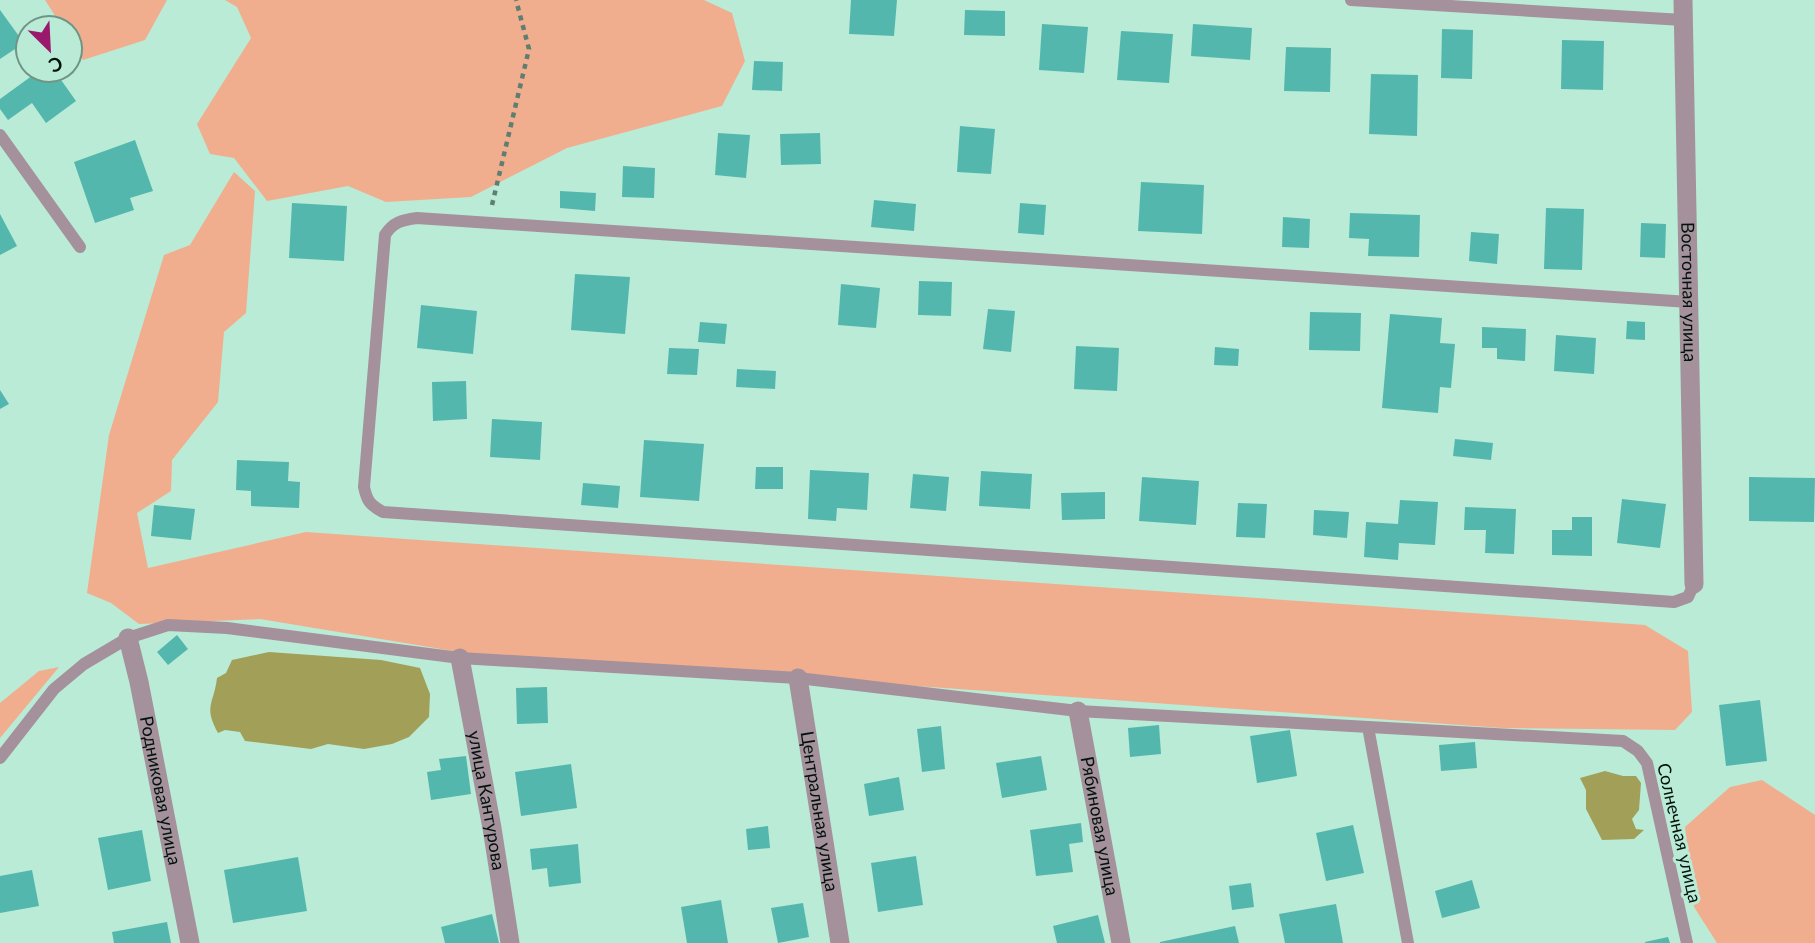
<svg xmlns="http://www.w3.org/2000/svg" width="1815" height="943" font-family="Lato,sans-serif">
<rect width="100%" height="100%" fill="#baebd6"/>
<g fill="#f1ae8e">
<polygon points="45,0 167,0 145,40 83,60 70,39 70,28 63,28"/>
<polygon points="225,0 704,0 732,13 745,61 722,106 567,148 471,197 386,202 348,186 267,201 234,158 210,154 197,124 251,38 237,7"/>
<polygon points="234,172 255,191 246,313 224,332 218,402 172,460 171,491 137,513 148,568 306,532 1645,625 1688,651 1692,712 1675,730 1502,728 471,654 260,619 139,624 111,603 87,593 109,435 164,255 190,245"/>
<polygon points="59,667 0,738 0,703 39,671"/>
<polygon points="1762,780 1815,815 1815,943 1717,943 1694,907 1685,827 1730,787"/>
</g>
<g fill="#a29f58">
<path d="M269,652L381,660L420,668L430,694L429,717L409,737L392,744L364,749L328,744L311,749L245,741L240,732L225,730L218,733C203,706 214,704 217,678L226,673L232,660Z"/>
<polygon points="1605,771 1623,776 1636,776 1641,783 1639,810 1632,819 1636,829 1644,830 1634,839 1602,840 1586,809 1586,790 1580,778"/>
</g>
<g fill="#54b7ae">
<polygon points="851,0 897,0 894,36 849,34"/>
<polygon points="0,10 24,43 0,59"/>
<polygon points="965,10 1005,11 1005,36 964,35"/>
<polygon points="1042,24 1088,27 1084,73 1039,70"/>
<polygon points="1193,24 1252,28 1250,60 1191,56"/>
<polygon points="1442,29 1473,30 1472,79 1441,78"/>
<polygon points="1121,31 1173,34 1169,83 1117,80"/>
<polygon points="1562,40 1604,41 1603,90 1561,89"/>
<polygon points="1286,47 1331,48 1330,92 1284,91"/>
<polygon points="754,61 783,62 782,91 752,90"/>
<polygon points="40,70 54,70 76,101 46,123 32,103 8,120 0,109 0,99"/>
<polygon points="1371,74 1418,75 1417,136 1369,134"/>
<polygon points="960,126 995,129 991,174 957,172"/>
<polygon points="718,133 750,135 746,178 715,175"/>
<polygon points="820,133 821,164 781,165 780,134"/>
<polygon points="135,140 153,191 130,198 134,210 95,223 74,162"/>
<polygon points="623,166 655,168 654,198 622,197"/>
<polygon points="1141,182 1204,185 1202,234 1138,231"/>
<polygon points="560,191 596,193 595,211 560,208"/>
<polygon points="874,200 916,204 914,231 871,227"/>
<polygon points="292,203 347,206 344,261 289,258"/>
<polygon points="1020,203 1046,205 1044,235 1018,233"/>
<polygon points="1546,208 1584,209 1582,270 1544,269"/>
<polygon points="1350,213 1420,215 1419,257 1368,256 1369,239 1349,238"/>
<polygon points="0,214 17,246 0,255"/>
<polygon points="1283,217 1310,219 1309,248 1282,247"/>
<polygon points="1641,223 1666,224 1665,258 1640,257"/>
<polygon points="1471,232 1499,234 1497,264 1469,261"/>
<polygon points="575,274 630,277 625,334 571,330"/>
<polygon points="919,281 952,282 951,316 918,315"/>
<polygon points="841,284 880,288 876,328 838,325"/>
<polygon points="421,305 477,311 473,354 417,348"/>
<polygon points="988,309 1015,311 1011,352 983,349"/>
<polygon points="1310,312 1361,313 1360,351 1309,350"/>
<polygon points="1390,314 1442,318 1440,343 1455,344 1451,388 1440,387 1438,413 1382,408"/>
<polygon points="1627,321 1645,322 1645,340 1626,339"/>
<polygon points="700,322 727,324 725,344 698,342"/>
<polygon points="1482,327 1526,329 1525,361 1497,359 1497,348 1482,348"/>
<polygon points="1556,335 1596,338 1594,374 1554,371"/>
<polygon points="1076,346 1119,348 1117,391 1074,389"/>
<polygon points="1215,347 1239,349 1238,366 1214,365"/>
<polygon points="669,348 699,349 697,375 667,374"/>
<polygon points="737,369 776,371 775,389 736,387"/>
<polygon points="466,381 467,419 433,421 432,382"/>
<polygon points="0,390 9,404 0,409"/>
<polygon points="492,419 542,422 540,460 490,457"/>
<polygon points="1455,439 1493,443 1491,460 1453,456"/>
<polygon points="644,440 704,444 699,501 640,497"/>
<polygon points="237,460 289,462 288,481 300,482 299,508 251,506 251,491 236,490"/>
<polygon points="756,467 783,467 783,489 755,489"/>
<polygon points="810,470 869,473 867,510 837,508 836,521 808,519"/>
<polygon points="981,471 1032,474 1030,509 979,506"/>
<polygon points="913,474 949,477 946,511 910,508"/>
<polygon points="1142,477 1199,481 1196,525 1139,521"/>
<polygon points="1749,477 1815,478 1814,522 1749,521"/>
<polygon points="583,483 620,486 618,508 581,505"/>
<polygon points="1105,492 1105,519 1062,520 1061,493"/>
<polygon points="1622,499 1666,504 1660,548 1617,543"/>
<polygon points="1400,500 1438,502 1435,545 1399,543 1398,560 1364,557 1366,522 1398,524"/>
<polygon points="1238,503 1267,504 1265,538 1236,537"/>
<polygon points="154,505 195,509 191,540 151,536"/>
<polygon points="1465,507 1516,509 1514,554 1485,553 1486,530 1464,530"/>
<polygon points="1314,510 1349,512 1347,538 1313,535"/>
<polygon points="1572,517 1592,517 1592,556 1552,555 1552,530 1572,530"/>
<polygon points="177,635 188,649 168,665 157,652"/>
<polygon points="547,687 548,723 517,724 516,688"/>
<polygon points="1760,700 1767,761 1726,766 1719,705"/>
<polygon points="1159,725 1161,754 1130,757 1128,728"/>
<polygon points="941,726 945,769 922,772 917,729"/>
<polygon points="1290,730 1297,776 1257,783 1250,736"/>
<polygon points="1475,742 1477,768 1441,771 1439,745"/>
<polygon points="466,756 471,794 431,800 427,772 441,770 439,759"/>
<polygon points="1041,756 1047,790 1002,798 996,763"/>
<polygon points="571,764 577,808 521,816 515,772"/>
<polygon points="899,777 904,810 869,816 864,784"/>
<polygon points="1081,823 1083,842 1069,844 1073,872 1036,876 1030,830"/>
<polygon points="1353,825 1364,873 1326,881 1316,833"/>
<polygon points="768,826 770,848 748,850 746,829"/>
<polygon points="142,830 151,881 108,890 98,838"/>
<polygon points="578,844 581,883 549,887 547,868 532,870 530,849"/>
<polygon points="916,856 923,905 878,912 871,863"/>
<polygon points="298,857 307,911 233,923 224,870"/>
<polygon points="32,870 39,906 0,913 0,876"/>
<polygon points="1472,880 1480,908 1442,918 1435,891"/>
<polygon points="1251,883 1254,907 1232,910 1229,886"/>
<polygon points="721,900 728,943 687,943 681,907"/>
<polygon points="803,903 809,937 778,943 771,908"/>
<polygon points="1336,904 1343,943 1285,943 1279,914"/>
<polygon points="492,914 499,943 445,943 441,927"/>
<polygon points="1098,915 1105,943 1057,943 1053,926"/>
<polygon points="167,922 171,943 114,943 112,932"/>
<polygon points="1235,926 1239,943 1160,943 1160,942"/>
<polygon points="1668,937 1670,943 1645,943 1645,942"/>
</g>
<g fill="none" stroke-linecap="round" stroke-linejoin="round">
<polyline stroke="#5d7e71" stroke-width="4.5" stroke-dasharray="5 5" stroke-linecap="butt" points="492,205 529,49 516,0"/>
<g stroke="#a4919b" stroke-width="12">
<polyline points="1351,0 1683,20"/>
<polyline points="0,135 80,247"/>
<path d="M1689,302L417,218C402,220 393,222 385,235L364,487C367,501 370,505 383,512L1674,602L1688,597L1694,584"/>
<polyline points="1368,727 1408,943"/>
<polyline points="0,758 54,689 84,664 128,638 168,625 227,628 460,658 798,678 1078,711 1623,741 1638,751 1647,763 1687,943"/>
</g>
<g stroke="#a4919b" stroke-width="19">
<path id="s1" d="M1683,0L1694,584"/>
<path id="s2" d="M128,638L139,682L190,943"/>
<path id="s3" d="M460,658L492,828L510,943"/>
<path id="s4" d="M798,678L840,943"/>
<path id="s5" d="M1078,711L1121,943"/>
</g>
</g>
<g text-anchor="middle" stroke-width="6" stroke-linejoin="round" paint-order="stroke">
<g font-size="18" fill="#02130d" stroke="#baebd6">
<text dy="6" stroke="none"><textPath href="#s1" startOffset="292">Восточная улица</textPath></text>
<text dy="6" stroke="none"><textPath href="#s2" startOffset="156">Родниковая улица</textPath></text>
<text dy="6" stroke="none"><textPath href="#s3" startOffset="145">улица Кантурова</textPath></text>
<text dy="6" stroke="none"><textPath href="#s4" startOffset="135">Центральная улица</textPath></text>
<text dy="6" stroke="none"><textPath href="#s5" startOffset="117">Рябиновая улица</textPath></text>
<text transform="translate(1679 833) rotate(77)" y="6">Солнечная улица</text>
</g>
</g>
<g transform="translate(49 49) rotate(156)"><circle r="33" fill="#baebd6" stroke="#709586" stroke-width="2"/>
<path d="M0-5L12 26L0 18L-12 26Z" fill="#9b196d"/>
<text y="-10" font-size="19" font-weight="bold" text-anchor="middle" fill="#02130d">С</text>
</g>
</svg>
